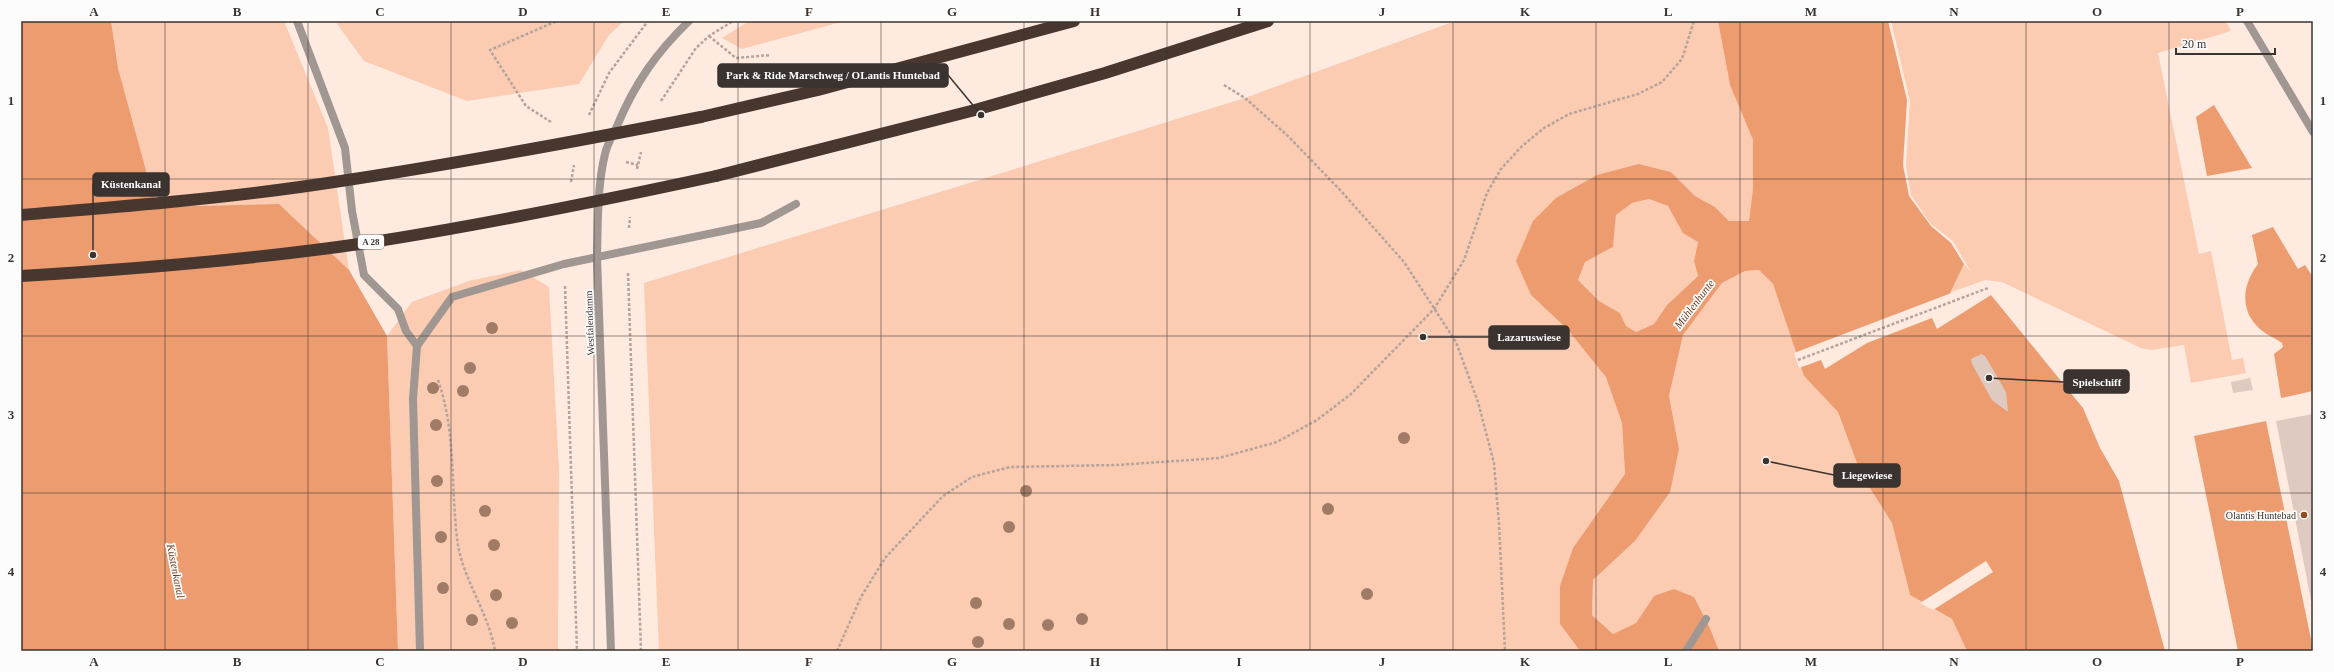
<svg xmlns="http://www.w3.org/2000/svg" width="2334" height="672" font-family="Georgia,serif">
<rect width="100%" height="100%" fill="#ffeae0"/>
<g fill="#fbcbb2">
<polygon points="111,21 284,21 328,128 349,270 279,204 156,207 118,68"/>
<polygon points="335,21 624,21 609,35 579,84 467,101 364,61"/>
<polygon points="749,21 845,21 742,49 722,38"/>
<polygon points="1455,21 1718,21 1730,85 1753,140 1753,189 1749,221 1729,221 1715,207 1695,196 1671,172 1639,164 1531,295 1568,330 1607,377 1622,423 1625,474 1573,548 1560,624 1580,651 659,651 644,283 1245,98"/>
<polygon points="1891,21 2226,21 2231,31 2158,53 2199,254 2211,251 2232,360 2243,358 2246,373 2191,383 2184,345 2151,350 2141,348 2002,282 1985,280 1949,293 1964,264 1971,272 1953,241 1930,223 1911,195 1906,166 1910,101"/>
<polygon points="1649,199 1668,206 1683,232 1698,242 1694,261 1698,276 1667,305 1654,324 1636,332 1626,326 1620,313 1599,301 1578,280 1585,262 1613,247 1616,215 1632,203"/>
<polygon points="521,270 549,287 559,470 558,651 398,651 387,336 412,302 469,281"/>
<polygon points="1759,270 1773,284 1804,376 1838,412 1861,474 1892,523 1910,595 1952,619 1967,651 1719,651 1710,628 1694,597 1654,596 1636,623 1613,634 1592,615 1593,580 1635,541 1679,449 1669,396 1683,335 1722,283 1745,271"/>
</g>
<g fill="#ed9c70" fill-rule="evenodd">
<polygon points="21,21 111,21 118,68 156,207 279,204 349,270 387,336 398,651 21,651"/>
<path d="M1718,21H1888L1907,100L1903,165L1909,196L1931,226L1951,243L1964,264L1950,293L1991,295L2083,408L2100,448L2119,481L2165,651H1967L1952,619L1910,595L1892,523L1861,474L1838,412L1804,376L1773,284L1759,270L1745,271L1722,283L1683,335L1669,396L1679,449L1670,492L1635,541L1593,580L1592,615L1613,634L1636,623L1654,596L1674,589L1694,597L1710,628L1719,651H1580L1560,624V586L1573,548L1625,474L1622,423L1606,377L1568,330L1531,295L1516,261L1533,221L1556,198L1597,175L1639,164L1671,172L1695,196L1715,207L1729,221H1749L1753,189V140L1730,85ZM1649,199L1668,206L1683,233L1698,242L1694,261L1698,276L1667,305L1654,324L1636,332L1626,326L1620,313L1599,301L1578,280L1585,262L1613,247L1616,215L1632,203Z"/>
<polygon points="2214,105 2252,168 2207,176 2196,117"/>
<path d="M2273,227L2298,269L2305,265L2313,277V391L2281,398L2274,354L2283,347L2282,343C2275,338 2267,335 2261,330C2239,311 2242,285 2258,264L2252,235Z"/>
<polygon points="2266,421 2313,649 2313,651 2238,651 2194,436"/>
</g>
<g fill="#ffeae0">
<polygon points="1954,292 1990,293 1991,295 1937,329 1932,318 1867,343 1825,369 1821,360 1799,368 1794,353"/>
<polygon points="1986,561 1993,572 1933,610 1920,603"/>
</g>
<g fill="#decac0">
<polygon points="1981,354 1985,356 2006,392 2008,412 1992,400 1972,364 1971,359"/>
<polygon points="2250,378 2253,390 2233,393 2231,382"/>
<polygon points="2313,414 2313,605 2312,605 2276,421"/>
</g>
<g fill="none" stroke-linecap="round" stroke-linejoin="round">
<g stroke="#b4a49c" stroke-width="2.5" stroke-dasharray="3 2" stroke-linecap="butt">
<polyline points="709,36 736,58 771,55"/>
<polyline points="1224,85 1245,98 1288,136 1342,192 1404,262 1456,342 1478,402 1494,463 1499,524 1505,651"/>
<polyline points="661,101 696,48 709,36 733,21"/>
<polyline points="589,115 609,73 648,21"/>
<polyline points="551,122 526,106 490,50 557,21"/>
<polyline points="626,162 638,165"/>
<polyline points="637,169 641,152"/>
<polyline points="571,182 574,165"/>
<polyline points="629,228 630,217"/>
<polyline points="628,273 641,651"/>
<polyline points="565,286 577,651"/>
<polyline points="1798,360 1988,288"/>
<path d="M438,380C457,434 450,490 458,545C464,581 489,614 495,651"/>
<polyline points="837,651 861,597 885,558 943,496 972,477 1010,467 1116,465 1219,458 1277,442 1317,420 1351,394 1434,309 1464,260 1487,193 1501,169 1521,147 1544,128 1569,114 1638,94 1662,82 1682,59 1694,21"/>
</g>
<g stroke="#a09793" stroke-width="8">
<polyline points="297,21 345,148 352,211 364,275 398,309 406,331 417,346"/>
<polyline points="2247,21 2313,132"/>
<polyline points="420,651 413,399 417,346 452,297 564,264 761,223 796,204"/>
<polyline points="1686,651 1706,619"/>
</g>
<path stroke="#a09793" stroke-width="8" d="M611,651L597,257C598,223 597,187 605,154C607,144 613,135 617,126C635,83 656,53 689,21"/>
<g stroke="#47372f" stroke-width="12">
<polyline points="701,117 818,90 1074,21"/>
<polyline points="716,176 975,110 1105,73 1268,21"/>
</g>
<g stroke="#47372f" stroke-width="12">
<path d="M21,215C114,207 207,200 300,187C434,168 568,143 701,117"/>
<path d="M21,276C136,269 251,260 366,243C483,225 600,201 716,176"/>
</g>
</g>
<g fill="#a07b65">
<circle cx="492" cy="328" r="6"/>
<circle cx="470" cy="368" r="6"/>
<circle cx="433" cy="388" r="6"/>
<circle cx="463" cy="391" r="6"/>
<circle cx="436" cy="425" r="6"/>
<circle cx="1404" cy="438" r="6"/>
<circle cx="437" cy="481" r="6"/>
<circle cx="1026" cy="491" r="6"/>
<circle cx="1328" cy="509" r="6"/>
<circle cx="485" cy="511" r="6"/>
<circle cx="1009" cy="527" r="6"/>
<circle cx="441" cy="537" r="6"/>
<circle cx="494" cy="545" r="6"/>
<circle cx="443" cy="588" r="6"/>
<circle cx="1367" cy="594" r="6"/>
<circle cx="496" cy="595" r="6"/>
<circle cx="976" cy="603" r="6"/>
<circle cx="1082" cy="619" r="6"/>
<circle cx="472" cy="620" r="6"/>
<circle cx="512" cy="623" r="6"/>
<circle cx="1009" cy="624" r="6"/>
<circle cx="1048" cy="625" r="6"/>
<circle cx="978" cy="642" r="6"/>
</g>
<path fill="none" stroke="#3b332f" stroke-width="1" stroke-opacity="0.55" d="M165,21V651M308,21V651M451,21V651M594,21V651M738,21V651M881,21V651M1024,21V651M1167,21V651M1310,21V651M1453,21V651M1596,21V651M1740,21V651M1883,21V651M2026,21V651M2169,21V651M21,179H2313M21,336H2313M21,493H2313"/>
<circle fill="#904b21" stroke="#fcfcfc" stroke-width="1.5" cx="2304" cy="515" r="4"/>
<g text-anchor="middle" stroke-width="3.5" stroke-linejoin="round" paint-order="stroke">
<rect fill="#fcfcfc" stroke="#756f6c" stroke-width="1" x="358" y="235" width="26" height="14" rx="3"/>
<g font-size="9" font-weight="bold" fill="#3b332f">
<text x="371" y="245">A 28</text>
</g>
<g font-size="10" fill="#3b332f" stroke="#fcfcfc">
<text transform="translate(589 323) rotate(-92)" y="4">Westfalendamm</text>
</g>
<g font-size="10" fill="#3b332f" stroke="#fcfcfc" text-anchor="end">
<text x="2296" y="519">Olantis Huntebad</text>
</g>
<g font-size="11" font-style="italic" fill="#6d391a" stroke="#fcfcfc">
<text transform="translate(1694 304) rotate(-53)" y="4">Mühlenhunte</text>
<text transform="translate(176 571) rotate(79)" y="4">Küstenkanal</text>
</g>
</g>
<path fill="none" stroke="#3b332f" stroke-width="1.5" d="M981 115L948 75M93 255L93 184M1423 337L1489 337M1989 378L2064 382M1766 461L1834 475"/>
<g fill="#3b332f" stroke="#fcfcfc" stroke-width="1.5">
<circle cx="981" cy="115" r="4"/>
<circle cx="93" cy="255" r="4"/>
<circle cx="1423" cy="337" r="4"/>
<circle cx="1989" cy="378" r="4"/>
<circle cx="1766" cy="461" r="4"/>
</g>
<g fill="#3b332f" stroke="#3b332f" stroke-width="1.5">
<rect x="718" y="64" width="230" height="23" rx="4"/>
<rect x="93" y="173" width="76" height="23" rx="4"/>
<rect x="1489" y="326" width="80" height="23" rx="4"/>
<rect x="2064" y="370" width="65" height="23" rx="4"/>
<rect x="1834" y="464" width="66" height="23" rx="4"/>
</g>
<g font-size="11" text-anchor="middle" font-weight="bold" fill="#fff">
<text x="833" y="79">Park &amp; Ride Marschweg / OLantis Huntebad</text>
<text x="131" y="188">Küstenkanal</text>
<text x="1529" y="341">Lazaruswiese</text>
<text x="2097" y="386">Spielschiff</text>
<text x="1867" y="479">Liegewiese</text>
</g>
<rect width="2334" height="672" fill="none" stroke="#fcfcfc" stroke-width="44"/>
<path d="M2176 48v6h99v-6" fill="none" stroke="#3b332f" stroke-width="2"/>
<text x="2182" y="48" font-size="12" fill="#3b332f" stroke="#fcfcfc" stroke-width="3" paint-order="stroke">20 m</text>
<rect x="22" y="22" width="2290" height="628" fill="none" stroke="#3b332f" stroke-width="1.5"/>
<g font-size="13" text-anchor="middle" font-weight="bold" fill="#3b332f">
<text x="94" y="16">A</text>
<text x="237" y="16">B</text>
<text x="380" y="16">C</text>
<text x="523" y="16">D</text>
<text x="666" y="16">E</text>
<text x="809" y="16">F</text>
<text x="952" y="16">G</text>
<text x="1095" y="16">H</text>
<text x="1239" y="16">I</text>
<text x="1382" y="16">J</text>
<text x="1525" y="16">K</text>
<text x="1668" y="16">L</text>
<text x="1811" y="16">M</text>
<text x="1954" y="16">N</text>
<text x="2097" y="16">O</text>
<text x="2240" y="16">P</text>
<text x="11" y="105">1</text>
<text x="2323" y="105">1</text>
<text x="11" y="262">2</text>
<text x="2323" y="262">2</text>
<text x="11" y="419">3</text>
<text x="2323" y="419">3</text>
<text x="11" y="576">4</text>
<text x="2323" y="576">4</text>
<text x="94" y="666">A</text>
<text x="237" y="666">B</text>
<text x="380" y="666">C</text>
<text x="523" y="666">D</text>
<text x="666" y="666">E</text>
<text x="809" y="666">F</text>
<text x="952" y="666">G</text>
<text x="1095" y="666">H</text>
<text x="1239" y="666">I</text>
<text x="1382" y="666">J</text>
<text x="1525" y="666">K</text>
<text x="1668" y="666">L</text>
<text x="1811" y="666">M</text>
<text x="1954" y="666">N</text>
<text x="2097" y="666">O</text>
<text x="2240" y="666">P</text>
</g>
</svg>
